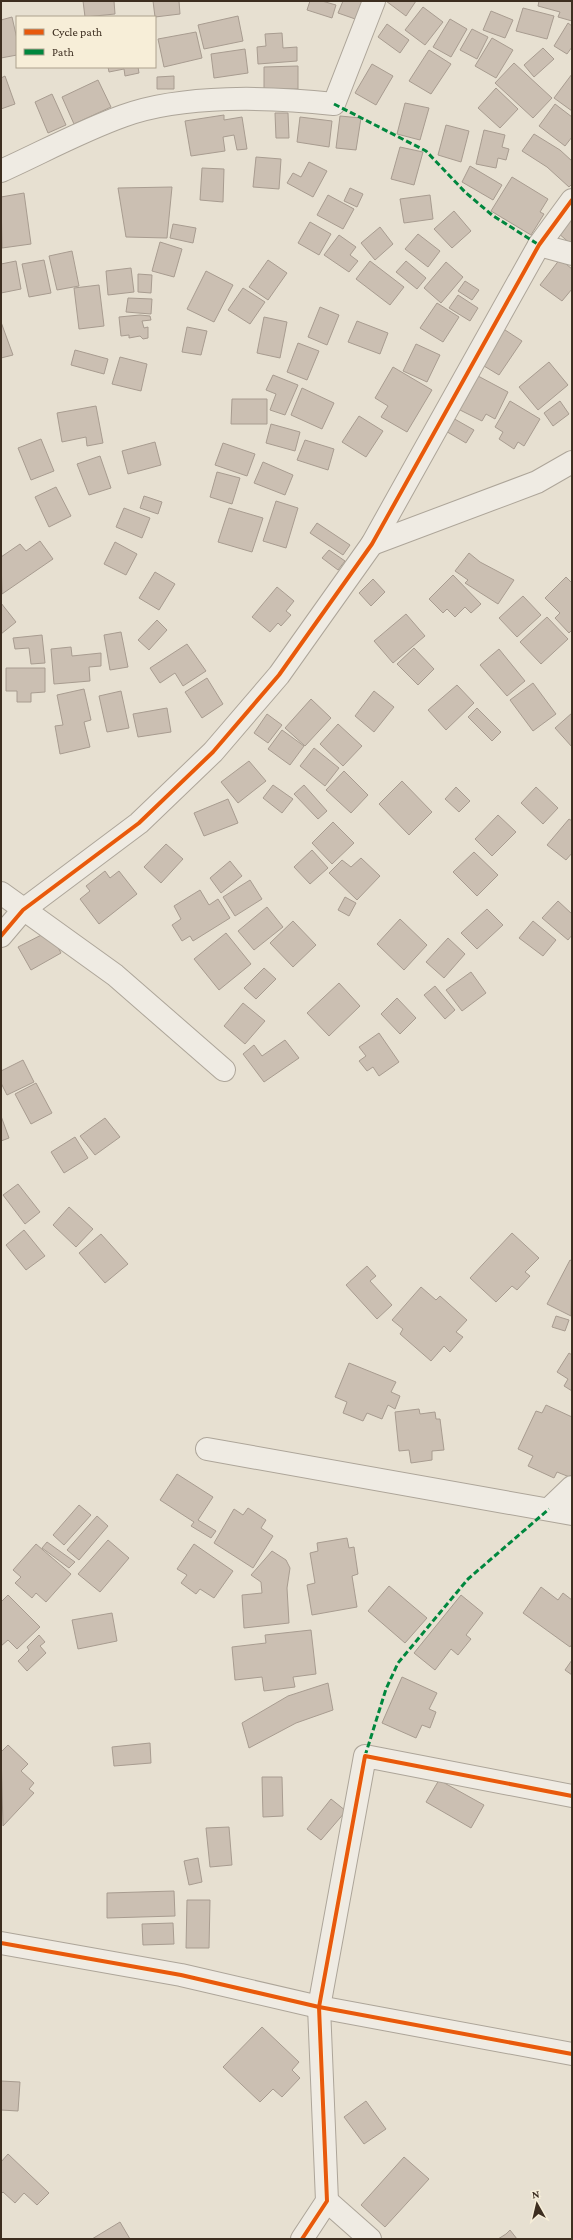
<svg xmlns="http://www.w3.org/2000/svg" width="573" height="2240" font-family="'Crimson Pro',serif">
<rect width="100%" height="100%" fill="#e7e0d1"/>
<g fill="#cbbfb2" stroke="#a89c90">
<polygon points="83,1 114,1 115,14 85,17"/>
<polygon points="153,1 179,1 180,14 155,17"/>
<polygon points="310,1 322,1 336,5 332,18 307,10"/>
<polygon points="343,1 368,1 361,21 338,13"/>
<polygon points="386,1 416,1 406,16"/>
<polygon points="539,1 572,1 572,21 558,17 560,12 538,6"/>
<polygon points="423,7 443,22 425,45 405,30"/>
<polygon points="523,8 554,16 547,39 516,31"/>
<polygon points="491,11 513,20 505,38 483,30"/>
<polygon points="238,16 243,41 204,49 198,25"/>
<polygon points="12,17 17,39 17,55 1,58 1,20"/>
<polygon points="450,19 467,29 451,57 433,47"/>
<polygon points="568,23 572,26 572,47 567,54 554,46"/>
<polygon points="387,24 409,40 400,53 378,37"/>
<polygon points="472,29 488,37 477,59 460,50"/>
<polygon points="196,32 202,58 164,67 158,39"/>
<polygon points="282,33 283,48 297,47 297,61 258,64 257,47 266,46 265,34"/>
<polygon points="492,38 513,50 496,78 475,66"/>
<polygon points="543,48 554,59 534,77 524,65"/>
<polygon points="245,49 248,73 214,78 211,54"/>
<polygon points="429,50 451,64 431,94 409,81"/>
<polygon points="514,63 552,98 533,118 495,83"/>
<polygon points="372,64 393,76 376,105 355,93"/>
<polygon points="298,66 298,89 264,89 264,67"/>
<polygon points="108,67 138,67 139,73 125,76 124,69 109,72"/>
<polygon points="572,74 572,111 554,98"/>
<polygon points="5,76 15,104 1,109 1,78"/>
<polygon points="174,76 174,89 157,89 157,77"/>
<polygon points="98,80 111,107 74,124 62,97"/>
<polygon points="496,88 518,109 500,128 478,108"/>
<polygon points="52,94 66,125 48,133 35,102"/>
<polygon points="405,103 429,108 420,140 397,134"/>
<polygon points="555,104 572,117 572,137 565,146 539,126"/>
<polygon points="275,113 288,113 289,138 276,138"/>
<polygon points="224,115 224,120 242,117 247,149 237,150 234,135 223,137 225,151 191,156 185,121"/>
<polygon points="340,116 361,118 356,150 336,148"/>
<polygon points="300,117 332,121 329,147 297,142"/>
<polygon points="446,125 469,131 461,162 438,155"/>
<polygon points="484,130 505,135 502,147 509,149 506,160 498,158 496,168 476,164"/>
<polygon points="534,134 560,150 572,161 572,184 569,187 547,167 522,151"/>
<polygon points="400,147 423,152 414,185 391,179"/>
<polygon points="256,157 281,159 279,189 253,187"/>
<polygon points="309,162 327,171 313,197 287,183 293,173 301,177"/>
<polygon points="470,166 502,185 493,200 462,182"/>
<polygon points="202,168 224,169 223,202 200,200"/>
<polygon points="512,177 548,199 540,212 544,214 531,235 491,211"/>
<polygon points="172,187 167,238 126,237 118,188"/>
<polygon points="350,188 363,194 357,207 344,201"/>
<polygon points="24,193 31,244 2,248 1,197"/>
<polygon points="328,195 354,209 343,229 317,215"/>
<polygon points="430,195 433,219 404,223 400,199"/>
<polygon points="454,211 471,231 452,248 434,229"/>
<polygon points="572,216 572,245 558,233"/>
<polygon points="310,222 331,234 319,255 298,243"/>
<polygon points="173,224 196,228 193,243 170,238"/>
<polygon points="380,227 393,244 375,260 361,243"/>
<polygon points="418,234 440,251 428,267 405,249"/>
<polygon points="339,235 356,247 350,255 358,261 349,272 324,255"/>
<polygon points="160,242 182,249 174,277 152,271"/>
<polygon points="72,251 79,286 57,290 49,256"/>
<polygon points="560,259 572,269 572,289 562,301 540,285"/>
<polygon points="44,260 51,293 29,297 22,264"/>
<polygon points="268,260 287,273 268,300 249,287"/>
<polygon points="16,261 21,289 1,293 1,264"/>
<polygon points="370,261 404,287 390,305 356,279"/>
<polygon points="406,261 426,278 417,289 396,272"/>
<polygon points="446,262 463,277 441,303 424,288"/>
<polygon points="131,268 134,292 108,295 106,271"/>
<polygon points="206,271 233,285 214,322 187,309"/>
<polygon points="138,274 152,275 151,293 138,292"/>
<polygon points="465,281 479,290 472,300 458,291"/>
<polygon points="99,285 104,326 79,329 74,288"/>
<polygon points="243,288 265,302 250,324 228,310"/>
<polygon points="458,295 478,308 470,321 449,308"/>
<polygon points="128,298 152,299 151,314 126,312"/>
<polygon points="437,303 459,317 443,342 420,328"/>
<polygon points="320,307 339,315 327,345 308,337"/>
<polygon points="140,315 150,316 151,320 142,321 144,328 148,327 148,338 143,339 140,336 129,338 129,335 121,336 119,317"/>
<polygon points="264,317 287,322 280,358 257,353"/>
<polygon points="357,321 388,333 380,354 348,342"/>
<polygon points="1,322 13,355 1,358"/>
<polygon points="187,327 207,331 201,355 182,352"/>
<polygon points="502,328 522,341 499,375 479,363"/>
<polygon points="298,343 319,351 307,380 287,372"/>
<polygon points="416,344 440,355 427,382 403,371"/>
<polygon points="75,350 108,359 104,374 71,365"/>
<polygon points="120,357 147,364 141,391 112,384"/>
<polygon points="549,362 568,385 538,410 519,387"/>
<polygon points="393,367 432,390 407,432 381,417 388,406 375,398"/>
<polygon points="273,375 298,385 285,415 270,410 276,394 266,390"/>
<polygon points="478,376 508,392 495,419 486,414 482,421 456,408 461,399 465,401"/>
<polygon points="302,388 334,403 322,429 291,415"/>
<polygon points="232,399 267,399 267,424 231,424"/>
<polygon points="510,401 540,419 524,446 518,442 514,449 499,439 503,432 495,427"/>
<polygon points="560,401 569,414 553,426 544,413"/>
<polygon points="96,406 103,443 87,446 86,437 62,442 57,413"/>
<polygon points="359,416 383,431 366,457 342,442"/>
<polygon points="451,417 474,430 466,443 444,430"/>
<polygon points="271,424 300,432 295,451 266,443"/>
<polygon points="41,439 54,471 31,480 18,448"/>
<polygon points="305,440 334,449 328,470 297,460"/>
<polygon points="155,442 161,465 128,474 122,451"/>
<polygon points="223,443 255,454 247,476 215,465"/>
<polygon points="100,456 111,488 89,495 77,464"/>
<polygon points="263,462 293,475 285,495 254,483"/>
<polygon points="217,472 240,478 232,504 210,497"/>
<polygon points="56,487 71,516 49,527 35,497"/>
<polygon points="144,496 162,502 158,514 140,508"/>
<polygon points="276,501 298,508 286,548 263,541"/>
<polygon points="124,508 150,518 142,538 116,527"/>
<polygon points="229,508 263,518 252,552 218,542"/>
<polygon points="317,523 350,545 343,555 310,533"/>
<polygon points="40,541 53,559 2,594 1,557 20,544 26,551"/>
<polygon points="115,542 137,554 126,575 104,564"/>
<polygon points="329,550 345,561 338,570 322,558"/>
<polygon points="469,553 480,562 514,580 498,604 465,583 468,580 455,571"/>
<polygon points="155,572 175,584 159,610 139,598"/>
<polygon points="453,575 481,604 471,613 465,607 455,617 447,609 443,613 429,599"/>
<polygon points="566,577 572,583 572,630 569,633 555,618 560,613 545,598"/>
<polygon points="373,579 385,592 371,606 359,593"/>
<polygon points="277,587 294,601 286,611 291,615 281,626 278,623 270,632 252,617"/>
<polygon points="523,596 541,615 517,637 499,618"/>
<polygon points="1,603 16,622 1,634"/>
<polygon points="406,614 425,636 393,663 374,641"/>
<polygon points="547,617 568,639 541,664 520,642"/>
<polygon points="157,620 167,630 149,650 138,640"/>
<polygon points="121,632 128,667 110,670 104,635"/>
<polygon points="42,635 45,663 31,664 29,648 15,649 13,638"/>
<polygon points="187,644 206,671 183,686 175,673 160,683 150,668"/>
<polygon points="71,647 72,656 101,653 101,666 89,667 90,681 54,684 51,649"/>
<polygon points="414,648 434,669 418,685 397,664"/>
<polygon points="499,649 525,681 507,696 480,665"/>
<polygon points="6,668 45,668 45,692 31,693 31,702 17,702 17,691 6,691"/>
<polygon points="207,678 223,704 202,718 185,692"/>
<polygon points="533,683 556,714 533,731 510,700"/>
<polygon points="457,685 474,703 446,730 428,710"/>
<polygon points="84,689 91,720 84,722 90,747 60,754 55,726 63,725 57,695"/>
<polygon points="121,691 129,728 107,732 99,696"/>
<polygon points="374,691 394,707 374,732 355,716"/>
<polygon points="311,699 331,718 305,746 285,728"/>
<polygon points="167,708 171,732 138,737 133,714"/>
<polygon points="477,708 501,732 492,741 468,717"/>
<polygon points="572,713 572,747 555,728"/>
<polygon points="267,714 282,725 268,743 254,733"/>
<polygon points="338,724 362,746 343,766 320,744"/>
<polygon points="282,730 304,746 290,765 268,749"/>
<polygon points="314,748 339,768 325,786 300,766"/>
<polygon points="249,761 266,781 238,803 221,782"/>
<polygon points="344,771 368,795 351,813 326,790"/>
<polygon points="402,781 432,812 409,835 379,804"/>
<polygon points="273,785 293,799 282,813 263,798"/>
<polygon points="304,785 327,811 318,819 294,794"/>
<polygon points="456,787 470,801 459,812 445,799"/>
<polygon points="536,787 558,808 543,824 521,803"/>
<polygon points="228,799 238,823 204,836 194,813"/>
<polygon points="498,815 516,832 492,856 475,839"/>
<polygon points="569,819 572,821 572,853 566,860 547,845"/>
<polygon points="333,822 354,843 332,864 312,843"/>
<polygon points="166,844 183,859 161,883 144,867"/>
<polygon points="312,850 328,868 310,884 294,867"/>
<polygon points="474,852 498,875 477,896 453,872"/>
<polygon points="361,858 380,876 357,900 329,873 342,860 351,867"/>
<polygon points="230,861 242,876 221,893 210,878"/>
<polygon points="105,871 110,878 119,871 137,894 99,924 80,899 90,891 86,886"/>
<polygon points="250,880 262,899 235,916 223,897"/>
<polygon points="200,890 209,905 218,899 230,918 193,941 190,936 182,941 172,925 181,919 174,906"/>
<polygon points="345,897 356,903 349,916 338,910"/>
<polygon points="558,901 572,914 572,935 568,940 542,918"/>
<polygon points="267,907 283,927 254,950 238,931"/>
<polygon points="487,909 503,925 477,949 461,933"/>
<polygon points="400,919 427,945 404,970 377,944"/>
<polygon points="293,921 316,945 293,967 270,943"/>
<polygon points="533,921 556,940 543,956 519,938"/>
<polygon points="49,931 61,953 31,970 18,947"/>
<polygon points="226,933 251,964 219,990 194,959"/>
<polygon points="448,938 465,954 444,978 426,962"/>
<polygon points="264,968 276,979 256,999 244,988"/>
<polygon points="471,972 486,993 462,1011 446,990"/>
<polygon points="339,983 360,1006 329,1036 307,1013"/>
<polygon points="435,986 455,1010 445,1019 424,995"/>
<polygon points="397,998 416,1018 400,1034 381,1014"/>
<polygon points="243,1003 265,1021 245,1044 224,1026"/>
<polygon points="379,1033 399,1062 379,1076 373,1067 367,1071 359,1061 366,1056 359,1047"/>
<polygon points="285,1040 299,1058 264,1082 243,1054 254,1045 262,1056"/>
<polygon points="23,1060 34,1082 7,1095 1,1083 1,1071"/>
<polygon points="36,1083 52,1113 31,1124 15,1094"/>
<polygon points="1,1116 9,1138 1,1141"/>
<polygon points="105,1118 120,1137 95,1155 80,1136"/>
<polygon points="75,1137 88,1158 64,1173 51,1152"/>
<polygon points="18,1184 40,1212 25,1224 3,1195"/>
<polygon points="69,1207 93,1229 76,1247 53,1225"/>
<polygon points="24,1230 45,1256 26,1270 6,1245"/>
<polygon points="512,1233 539,1258 525,1272 530,1276 517,1290 512,1286 496,1302 470,1278"/>
<polygon points="101,1234 128,1264 105,1283 79,1253"/>
<polygon points="570,1260 572,1261 571,1316 547,1304"/>
<polygon points="367,1266 376,1276 370,1281 392,1305 377,1319 346,1285"/>
<polygon points="421,1287 436,1300 440,1296 467,1320 456,1332 463,1337 450,1352 444,1346 431,1361 400,1334 403,1329 392,1320"/>
<polygon points="556,1316 569,1320 565,1331 552,1327"/>
<polygon points="569,1353 572,1355 572,1391 564,1386 568,1379 557,1372"/>
<polygon points="349,1363 396,1382 391,1392 400,1396 395,1409 388,1405 382,1419 367,1413 363,1421 343,1413 347,1402 335,1397"/>
<polygon points="546,1405 572,1417 572,1478 557,1472 554,1478 528,1466 533,1456 518,1449 536,1411 542,1413"/>
<polygon points="419,1409 420,1414 435,1412 436,1419 440,1419 444,1450 432,1451 432,1460 411,1463 409,1450 399,1451 395,1412"/>
<polygon points="177,1474 213,1497 198,1520 216,1531 211,1538 191,1526 194,1522 160,1500"/>
<polygon points="79,1505 91,1515 64,1545 53,1535"/>
<polygon points="248,1508 266,1520 261,1528 273,1536 253,1568 214,1543 234,1509 243,1515"/>
<polygon points="97,1516 108,1526 79,1560 67,1550"/>
<polygon points="347,1538 349,1548 354,1547 358,1574 352,1576 357,1607 312,1615 307,1585 315,1583 310,1553 318,1551 317,1543"/>
<polygon points="108,1540 129,1558 100,1592 78,1574"/>
<polygon points="47,1542 75,1562 69,1568 42,1548"/>
<polygon points="36,1544 71,1574 46,1602 36,1593 32,1598 15,1583 21,1577 13,1570"/>
<polygon points="194,1544 233,1571 214,1598 200,1589 196,1594 181,1583 187,1575 177,1569"/>
<polygon points="272,1551 286,1560 290,1568 287,1588 289,1623 244,1628 242,1595 262,1593 261,1582 251,1575"/>
<polygon points="389,1586 427,1618 405,1643 368,1611"/>
<polygon points="541,1587 558,1600 563,1593 572,1600 572,1644 570,1647 523,1613"/>
<polygon points="8,1595 40,1627 17,1649 8,1640 1,1646 1,1602"/>
<polygon points="461,1595 483,1613 466,1635 471,1639 458,1655 451,1649 435,1670 414,1653"/>
<polygon points="112,1613 117,1641 78,1649 72,1620"/>
<polygon points="311,1630 316,1674 293,1677 295,1687 264,1691 262,1677 235,1680 232,1647 266,1643 265,1635"/>
<polygon points="39,1635 45,1642 40,1646 46,1653 27,1671 18,1661 29,1650 27,1647"/>
<polygon points="572,1660 572,1675 565,1670"/>
<polygon points="402,1677 437,1693 429,1709 436,1712 430,1728 422,1725 416,1738 382,1723"/>
<polygon points="328,1683 333,1710 296,1723 249,1748 242,1723 288,1696"/>
<polygon points="150,1743 151,1763 114,1766 112,1747"/>
<polygon points="8,1745 28,1764 21,1771 34,1783 29,1789 34,1793 3,1826 1,1752"/>
<polygon points="262,1777 282,1777 283,1816 263,1817"/>
<polygon points="439,1780 484,1805 471,1828 426,1802"/>
<polygon points="331,1799 346,1811 321,1840 307,1829"/>
<polygon points="229,1827 232,1865 210,1867 206,1828"/>
<polygon points="198,1858 202,1882 189,1885 184,1861"/>
<polygon points="174,1891 175,1916 107,1918 107,1893"/>
<polygon points="187,1900 210,1900 209,1948 186,1948"/>
<polygon points="173,1923 174,1944 143,1945 142,1924"/>
<polygon points="262,2027 299,2062 292,2070 300,2078 282,2097 273,2089 260,2102 223,2067"/>
<polygon points="1,2081 20,2082 18,2111 1,2110"/>
<polygon points="366,2101 386,2129 364,2144 344,2117"/>
<polygon points="8,2154 49,2193 37,2205 24,2193 15,2203 3,2192 1,2194 1,2162"/>
<polygon points="404,2157 429,2179 385,2227 361,2205"/>
<polygon points="120,2222 130,2239 92,2239"/>
<polygon points="510,2230 517,2239 498,2239 506,2234"/>
</g>
<g fill="none" stroke-linecap="round" stroke-linejoin="round">
<g stroke="#ada599" stroke-width="24">
<g id="minor">
<path d="M1,171C41,153 81,131 123,116C183,94 271,97 334,104L374,1"/>
<polyline points="539,245 572,254"/>
<polyline points="372,544 537,482 572,462"/>
<polyline points="1,893 115,975 224,1070"/>
<polyline points="1,936 23,910 139,823 213,752 279,675 372,544 539,245 572,200"/>
<polyline points="207,1449 572,1514"/>
<polyline points="549,1509 572,1487"/>
<polyline points="1,1943 181,1975 319,2007 572,2054"/>
<polyline points="327,2201 370,2239"/>
<polyline points="302,2239 327,2201 319,2007 365,1756 572,1796"/>
</g>
</g>
<use href="#minor" stroke="#efebe3" stroke-width="22"/>
<g stroke="#00873e" stroke-width="3" stroke-dasharray="6 3" stroke-linecap="butt">
<polyline points="334,104 426,151 465,192 492,215 539,245"/>
<polyline points="365,1756 386,1689 398,1663 468,1579 549,1509"/>
</g>
<g stroke="#f7eed8" stroke-width="6">
<g id="cycleway">
<polyline points="1,936 23,910 139,823 213,752 279,675 372,544 539,245 572,200"/>
<polyline points="1,1943 181,1975 319,2007 572,2054"/>
<polyline points="302,2239 327,2201 319,2007 365,1756 572,1796"/>
</g>
</g>
<use href="#cycleway" stroke="#e8590c" stroke-width="4"/>
</g>
<rect width="573" height="2240" fill="none" stroke="#3d2e20" stroke-width="4"/>
<rect x="16" y="16" width="140" height="52" fill="#f7eed8" stroke="#ada18e"/>
<rect x="24" y="29" width="20" height="6" fill="#e8590c" stroke="#ada18e"/>
<text x="52" y="36" font-size="12" fill="#3d2e20">Cycle path</text>
<rect x="24" y="49" width="20" height="6" fill="#00873e" stroke="#ada18e"/>
<text x="52" y="56" font-size="12" fill="#3d2e20">Path</text>
<g transform="translate(537 2204) rotate(352)" stroke="#f7eed8" stroke-width="3" paint-order="stroke">
<path d="M0-3L7 15L0 10L-7 15Z" fill="#3d2e20"/>
<text y="-6" font-size="11" font-weight="bold" text-anchor="middle" fill="#3d2e20">N</text>
</g>
</svg>
